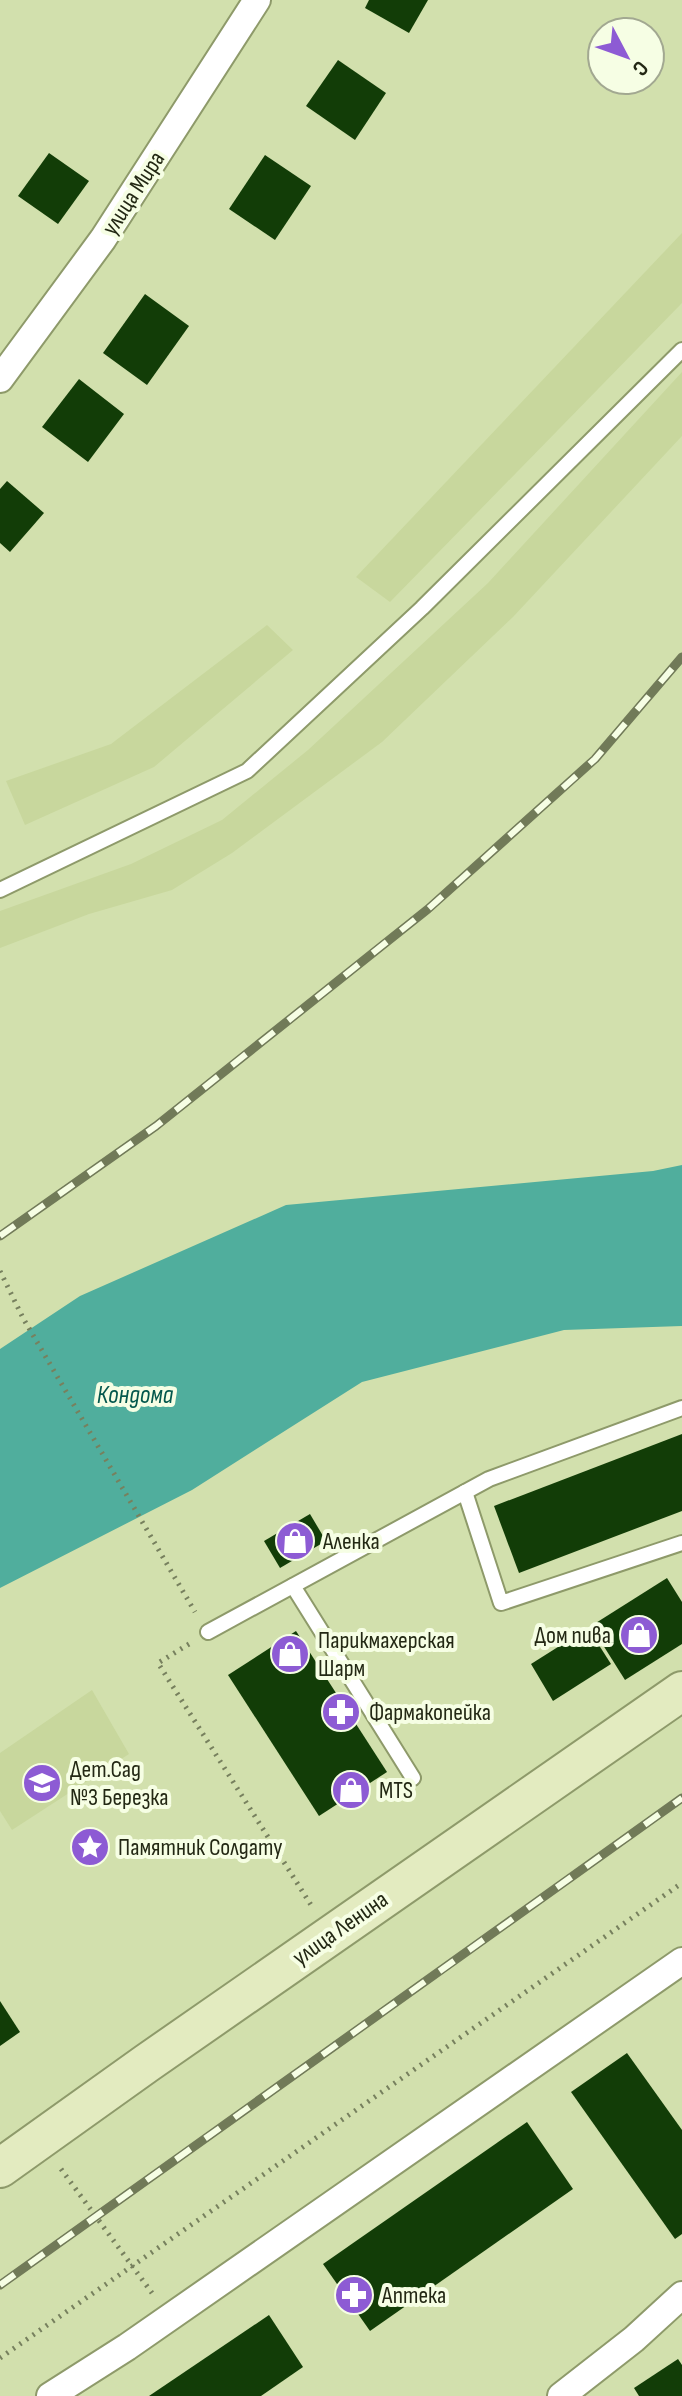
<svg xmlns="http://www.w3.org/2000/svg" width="682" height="2396" font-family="'Sofia Sans Condensed',sans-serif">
<rect width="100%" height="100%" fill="#d2e0ad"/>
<g fill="#c8d79d">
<polygon points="682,233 682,303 390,602 356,577"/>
<polygon points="682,372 682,436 513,617 382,742 232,853 172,890 89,914 0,948 0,911 131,864 222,820 308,750 488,583"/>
<polygon points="267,625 293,650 154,767 25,825 6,781 111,744"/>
<polygon points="92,1690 129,1754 12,1830 0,1811 0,1753"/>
</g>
<polygon fill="#50ae9d" points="682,1165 682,1326 564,1330 362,1382 192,1490 0,1588 0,1349 80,1296 286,1205 653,1171"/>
<g fill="#123d07">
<polygon points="369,0 428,0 409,33 365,8"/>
<polygon points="338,60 386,93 355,140 306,106"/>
<polygon points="49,153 89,181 58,224 18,196"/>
<polygon points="265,155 311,186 275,240 229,209"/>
<polygon points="145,294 189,326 147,385 103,353"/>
<polygon points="79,379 124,414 88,462 42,427"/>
<polygon points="7,481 44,513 10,552 0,543 0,489"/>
<polygon points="682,1434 682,1511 519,1573 494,1506"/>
<polygon points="310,1514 326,1541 280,1568 264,1541"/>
<polygon points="667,1578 682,1602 682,1644 625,1680 591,1626"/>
<polygon points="588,1628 611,1664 553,1701 531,1664"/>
<polygon points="296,1631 387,1772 319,1816 228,1675"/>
<polygon points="0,2001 20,2032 0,2046"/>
<polygon points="627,2053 682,2130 682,2234 675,2239 571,2092"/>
<polygon points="527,2122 573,2189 370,2331 323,2264"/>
<polygon points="269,2315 303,2367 261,2396 149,2396"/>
<polygon points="678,2359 682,2365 682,2396 639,2396 634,2388"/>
</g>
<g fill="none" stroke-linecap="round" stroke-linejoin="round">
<g stroke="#8e9a6a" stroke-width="18">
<g id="lane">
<polyline points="0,890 247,771 422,608 682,350"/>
<polyline points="465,1492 501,1603 682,1543"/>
<polyline points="293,1586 413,1778"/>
<polyline points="208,1632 489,1479 682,1408"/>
</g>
</g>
<g stroke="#8e9a6a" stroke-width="30">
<g id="street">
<polyline points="0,379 103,239 257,0"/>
<polyline points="50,2396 127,2347 682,1961"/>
<polyline points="561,2396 634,2339 682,2295"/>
</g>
</g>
<g stroke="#8e9a6a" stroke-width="42">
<polyline id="secondary" points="0,2168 147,2063 682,1691"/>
</g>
<g stroke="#77805e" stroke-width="5" stroke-dasharray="2 6" stroke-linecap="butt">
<polyline points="0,1271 23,1318 195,1612"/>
<polyline points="189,1644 158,1663 311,1905"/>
<polyline points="61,2169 152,2293"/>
<polyline points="0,2358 682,1883"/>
</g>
<use href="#lane" stroke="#fff" stroke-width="14"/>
<use href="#street" stroke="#fff" stroke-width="26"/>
<use href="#secondary" stroke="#e3ebc0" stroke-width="38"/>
<g stroke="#717a58" stroke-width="9">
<g id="rail">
<polyline points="0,1236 156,1126 428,909 595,759 682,657"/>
<polyline points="0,2285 682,1798"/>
</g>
</g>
<use href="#rail" stroke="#f6fee4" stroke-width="6" stroke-dasharray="18" stroke-linecap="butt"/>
</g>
<defs>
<g id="shop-disc" transform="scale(2)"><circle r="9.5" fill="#8d5bd4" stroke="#f6fee4"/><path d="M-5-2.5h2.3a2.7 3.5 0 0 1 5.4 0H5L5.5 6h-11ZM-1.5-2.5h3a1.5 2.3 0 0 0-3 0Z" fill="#fff"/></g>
<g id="pharmacy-disc" transform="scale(2)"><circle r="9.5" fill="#8d5bd4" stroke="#f6fee4"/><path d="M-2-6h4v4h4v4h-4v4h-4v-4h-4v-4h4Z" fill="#fff"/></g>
<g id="school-disc" transform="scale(2)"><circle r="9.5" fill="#8d5bd4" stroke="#f6fee4"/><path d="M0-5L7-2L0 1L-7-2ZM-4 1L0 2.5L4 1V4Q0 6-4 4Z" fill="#fff"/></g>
<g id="sight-disc" transform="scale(2)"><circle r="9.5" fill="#8d5bd4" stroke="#f6fee4"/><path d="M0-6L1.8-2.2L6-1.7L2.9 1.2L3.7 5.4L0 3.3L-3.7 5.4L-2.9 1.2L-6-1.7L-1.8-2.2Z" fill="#fff"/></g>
</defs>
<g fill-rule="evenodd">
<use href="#shop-disc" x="295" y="1541"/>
<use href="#shop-disc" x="639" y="1635"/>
<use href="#shop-disc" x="290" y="1654"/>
<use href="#pharmacy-disc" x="341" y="1712"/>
<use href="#school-disc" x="42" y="1783"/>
<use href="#shop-disc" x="351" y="1790"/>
<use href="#sight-disc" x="90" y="1847"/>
<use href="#pharmacy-disc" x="354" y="2295"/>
</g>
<g text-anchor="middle" stroke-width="8" stroke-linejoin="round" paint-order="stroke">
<g font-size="24" fill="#232814" stroke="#f6fee4">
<text transform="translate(133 193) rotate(-57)" y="8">улица Мира</text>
<text transform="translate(340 1928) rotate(-35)" y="8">улица Ленина</text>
</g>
<g font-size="24" fill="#232814" stroke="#f6fee4" text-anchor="start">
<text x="323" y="1549">Аленка</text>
<text x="611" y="1643" text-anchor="end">Дом пива</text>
<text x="318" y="1648">Парикмахерская<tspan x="318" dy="28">Шарм</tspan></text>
<text x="369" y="1720">Фармакопейка</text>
<text x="70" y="1777">Дет.Сад<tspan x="70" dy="28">№3 Березка</tspan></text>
<text x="379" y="1798">MTS</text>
<text x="118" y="1855">Памятник Солдату</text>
<text x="382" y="2303">Аптека</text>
</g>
<g font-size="26" font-style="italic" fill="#04584d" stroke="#f6fee4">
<text x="135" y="1403">Кондома</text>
</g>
</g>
<g transform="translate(626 56) rotate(131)"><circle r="38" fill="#f6fee4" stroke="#a2a891" stroke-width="2"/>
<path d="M0-6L14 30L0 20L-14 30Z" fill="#8d5bd4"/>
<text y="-12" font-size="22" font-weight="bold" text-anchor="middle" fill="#232814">С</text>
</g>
</svg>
